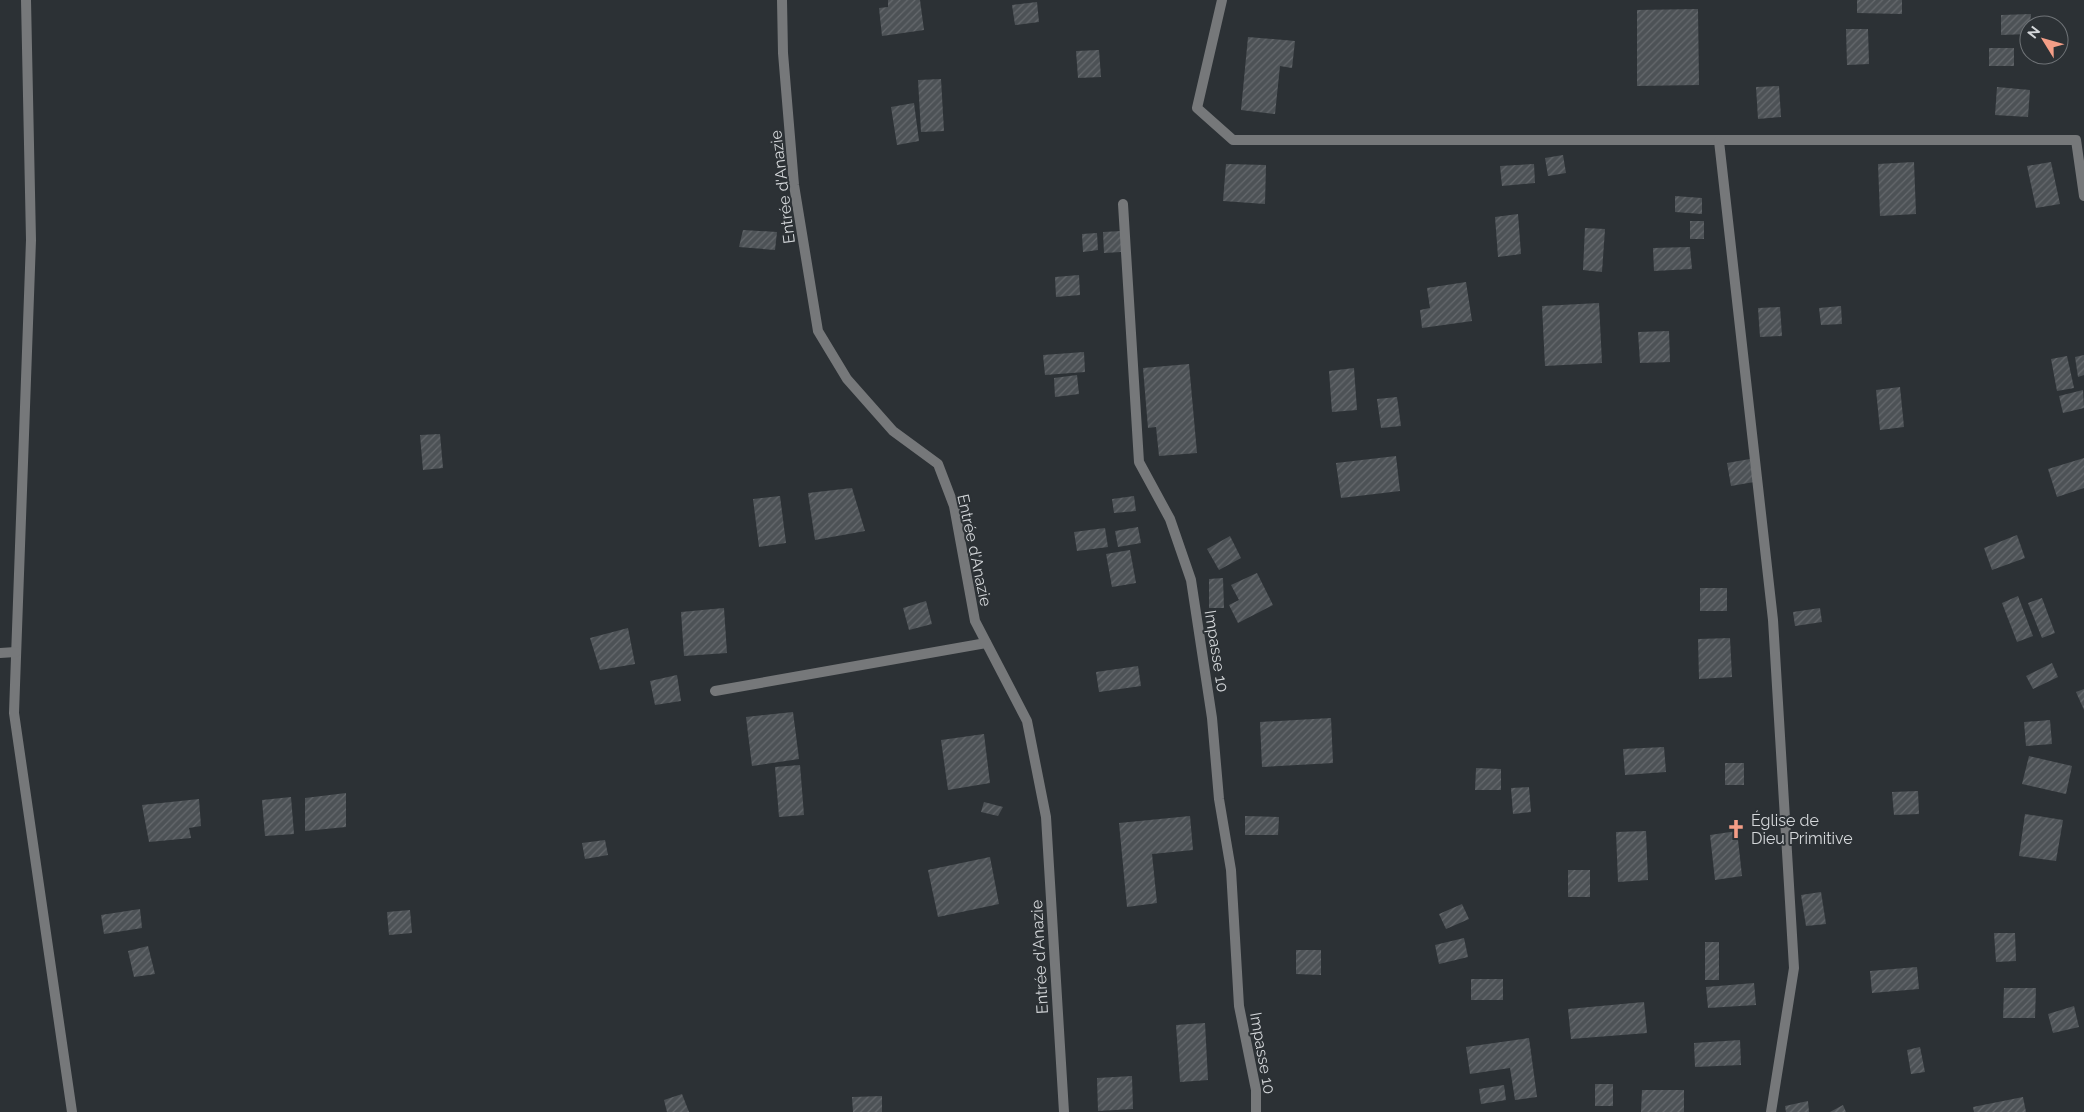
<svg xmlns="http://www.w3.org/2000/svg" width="2084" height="1112" font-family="Raleway,sans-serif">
<defs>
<pattern id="building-hatch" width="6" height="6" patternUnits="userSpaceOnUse" patternTransform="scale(1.25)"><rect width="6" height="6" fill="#4d5256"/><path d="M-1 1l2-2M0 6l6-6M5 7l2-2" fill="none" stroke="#666a6e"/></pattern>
</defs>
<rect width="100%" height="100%" fill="#2c3135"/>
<g fill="url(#building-hatch)">
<polygon points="888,0 920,0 924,30 882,36 879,8 888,7"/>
<polygon points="1857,0 1902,0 1902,14 1857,13"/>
<polygon points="1037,2 1039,22 1015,25 1012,5"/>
<polygon points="1698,9 1699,85 1637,86 1637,10"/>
<polygon points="2031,14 2029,34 2001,35 2001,15"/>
<polygon points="1846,29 1868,29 1869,64 1847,65"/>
<polygon points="1248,37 1295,41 1292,68 1280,66 1275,114 1241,110"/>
<rect x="1989" y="48" width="25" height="18"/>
<polygon points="1099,50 1101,77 1078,78 1076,51"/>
<polygon points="941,79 944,131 921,132 918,80"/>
<polygon points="1779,86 1781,117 1758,119 1756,87"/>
<polygon points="1997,87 2030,90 2028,117 1995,115"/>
<polygon points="914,103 919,141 897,145 891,107"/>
<polygon points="1563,155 1566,173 1548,176 1545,158"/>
<polygon points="1914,162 1916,214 1880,216 1878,164"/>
<polygon points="2051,162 2060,204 2036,208 2027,166"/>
<polygon points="1226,164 1266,165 1265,204 1223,201"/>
<polygon points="1534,164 1535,183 1502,186 1500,166"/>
<polygon points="1675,196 1702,198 1702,214 1675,212"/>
<polygon points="1518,214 1521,254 1498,257 1495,217"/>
<rect x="1690" y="221" width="14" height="18"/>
<polygon points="1585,228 1605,229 1602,272 1583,270"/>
<polygon points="743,230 777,232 775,250 739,247"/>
<polygon points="1121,231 1121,252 1104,253 1103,232"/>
<polygon points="1097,233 1098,250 1083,252 1082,234"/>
<polygon points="1690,247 1692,269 1654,271 1653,248"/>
<polygon points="1079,275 1080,295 1056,297 1055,277"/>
<polygon points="1466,282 1472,321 1422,328 1420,310 1430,308 1427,288"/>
<polygon points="1599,303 1602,363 1545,366 1542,306"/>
<polygon points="1841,306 1842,324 1821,325 1819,308"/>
<polygon points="1780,307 1782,336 1760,337 1758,308"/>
<polygon points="1669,331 1670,362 1640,363 1638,332"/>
<polygon points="1084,352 1085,372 1045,375 1043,355"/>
<polygon points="2084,355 2084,375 2078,377 2075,357"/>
<polygon points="2067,356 2074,388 2057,391 2051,359"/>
<polygon points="1189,364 1197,453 1159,456 1156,427 1148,428 1143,368"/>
<polygon points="1354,368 1357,410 1332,412 1329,371"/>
<polygon points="1077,375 1079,394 1055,397 1054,378"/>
<polygon points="1900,387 1904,427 1880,430 1876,390"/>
<polygon points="2083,390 2084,408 2063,413 2059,396"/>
<polygon points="1397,397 1401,426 1381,428 1377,399"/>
<polygon points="440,434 443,468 423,470 420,435"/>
<polygon points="1396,456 1400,491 1341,498 1336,463"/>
<polygon points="2084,458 2084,488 2057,497 2048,469"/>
<polygon points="1750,459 1754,482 1731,486 1727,463"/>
<polygon points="852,488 865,531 815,540 808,493"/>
<polygon points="780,496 786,543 759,547 753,499"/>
<polygon points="1134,496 1136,511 1114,513 1112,499"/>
<polygon points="1138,527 1141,543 1118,547 1115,531"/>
<polygon points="1105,528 1108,547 1077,551 1074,532"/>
<polygon points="2017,535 2025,558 1992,570 1984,548"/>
<polygon points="1230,536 1241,558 1219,570 1207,549"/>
<polygon points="1130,550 1136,583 1112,587 1106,554"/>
<polygon points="1257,573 1273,605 1238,623 1229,605 1239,600 1231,585"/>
<polygon points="1223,578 1224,608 1209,608 1209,579"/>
<rect x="1700" y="588" width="27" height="23"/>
<polygon points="2018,596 2033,636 2017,642 2002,603"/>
<polygon points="2042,598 2055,633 2042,638 2028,603"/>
<polygon points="926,601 932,624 909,630 903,608"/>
<polygon points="724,608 727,653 684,656 681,612"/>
<polygon points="1820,608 1822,622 1795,626 1793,612"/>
<polygon points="628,628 635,664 600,670 590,638"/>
<polygon points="1730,638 1732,677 1699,679 1698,639"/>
<polygon points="2052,663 2058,677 2033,689 2026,676"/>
<polygon points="1138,666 1141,686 1099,692 1096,672"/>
<polygon points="677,675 681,701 655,705 650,681"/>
<polygon points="2084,689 2084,710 2076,692"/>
<polygon points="793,712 799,759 752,766 746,717"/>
<polygon points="1331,718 1333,763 1262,767 1260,722"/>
<polygon points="2050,720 2052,744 2026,746 2024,722"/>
<polygon points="984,734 990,783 948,790 941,740"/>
<polygon points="1664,747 1666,772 1625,775 1623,749"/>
<polygon points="2029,756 2072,766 2066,794 2022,784"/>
<rect x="1725" y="763" width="19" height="22"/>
<polygon points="800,765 804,815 779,817 775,767"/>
<polygon points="1476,768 1501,769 1501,790 1475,790"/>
<polygon points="1529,787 1531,812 1513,814 1511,788"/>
<polygon points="1918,791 1919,814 1894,815 1892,792"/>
<polygon points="346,793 346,827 305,831 305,798"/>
<polygon points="291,797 294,834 265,836 262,800"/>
<polygon points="199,799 201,826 189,828 191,838 149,842 142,805"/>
<polygon points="984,802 1003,807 998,816 981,812"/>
<polygon points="2025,814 2063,820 2056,861 2019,856"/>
<polygon points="1190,816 1193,850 1152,854 1157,903 1127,907 1119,823"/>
<polygon points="1245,816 1279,817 1278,835 1245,835"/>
<polygon points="1646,831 1648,880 1618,882 1616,832"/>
<polygon points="1737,831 1742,876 1715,880 1710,835"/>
<polygon points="605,840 608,855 585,859 582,843"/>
<polygon points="990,857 999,904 938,917 928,870"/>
<rect x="1568" y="870" width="22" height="27"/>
<polygon points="1821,892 1826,924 1806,926 1801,895"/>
<polygon points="1462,904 1469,919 1446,929 1439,914"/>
<polygon points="140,909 142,928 104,934 101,915"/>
<polygon points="410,910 412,933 389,935 387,912"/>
<polygon points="1994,933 2015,933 2016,961 1996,962"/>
<polygon points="1464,938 1468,957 1439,964 1435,945"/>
<rect x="1705" y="942" width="14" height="38"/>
<polygon points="148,946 155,974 134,977 128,951"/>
<polygon points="1296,950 1321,950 1321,975 1296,974"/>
<polygon points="1917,967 1919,989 1872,993 1870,971"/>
<rect x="1471" y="979" width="32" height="21"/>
<polygon points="1754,983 1756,1005 1708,1008 1706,987"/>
<polygon points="2004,988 2036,988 2035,1018 2003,1018"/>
<polygon points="1644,1002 1647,1033 1571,1039 1568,1009"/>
<polygon points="2074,1006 2079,1027 2053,1033 2048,1014"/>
<polygon points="1205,1023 1208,1080 1180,1082 1176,1025"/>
<polygon points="1529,1038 1537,1097 1515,1100 1510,1068 1470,1074 1466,1047"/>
<polygon points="1740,1040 1741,1065 1695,1067 1694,1043"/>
<polygon points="1920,1047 1925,1072 1911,1074 1907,1050"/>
<polygon points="1132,1076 1133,1109 1098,1111 1097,1078"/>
<rect x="1595" y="1084" width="18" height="22"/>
<polygon points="1504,1085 1506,1100 1481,1104 1479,1089"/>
<polygon points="1642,1090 1684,1090 1684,1112 1641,1112"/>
<polygon points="682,1094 689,1112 667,1112 664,1100"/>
<polygon points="882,1096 882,1112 853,1112 852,1097"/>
<polygon points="2023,1097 2026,1112 1974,1112 1973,1107"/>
<polygon points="1808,1101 1809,1112 1786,1112 1785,1106"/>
<polygon points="1843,1105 1846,1112 1830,1112"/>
</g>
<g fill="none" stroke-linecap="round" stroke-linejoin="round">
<polyline stroke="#76787a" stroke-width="10" points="715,691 986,643"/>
<g stroke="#76787a" stroke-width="10">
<polyline points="26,0 31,240 14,713 72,1112"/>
<polyline points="782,0 783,53 794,185 818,331 847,379 893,431 938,464 954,506 975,621 1027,721 1046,817 1064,1112"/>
<polyline points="1222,0 1197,108 1233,140 2076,140 2084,196"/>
<polyline points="1719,141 1773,620 1794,968 1771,1112"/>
<polyline points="1123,204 1139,462 1170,519 1191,580 1212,718 1219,799 1231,870 1239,1006 1256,1090 1256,1112"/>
<polyline points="0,653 16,652"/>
</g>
</g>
<defs>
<g id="church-bare" transform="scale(1.5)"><path d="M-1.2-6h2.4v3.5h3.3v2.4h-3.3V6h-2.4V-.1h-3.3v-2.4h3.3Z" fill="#f49e87" stroke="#2c3135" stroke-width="2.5" paint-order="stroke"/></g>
</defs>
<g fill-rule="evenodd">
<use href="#church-bare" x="1736" y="829"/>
</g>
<g text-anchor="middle" stroke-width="4" stroke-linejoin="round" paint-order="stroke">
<g font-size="16" fill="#d4d7da" stroke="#2c3135">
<text transform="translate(782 187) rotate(-97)" y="6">Entrée d'Anazie</text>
<text transform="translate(975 550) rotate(78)" y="6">Entrée d'Anazie</text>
<text transform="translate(1217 651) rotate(81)" y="6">Impasse 10</text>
<text transform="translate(1039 957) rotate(-93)" y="6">Entrée d'Anazie</text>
<text transform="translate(1263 1053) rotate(80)" y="6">Impasse 10</text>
</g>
<g font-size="16" fill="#d4d7da" stroke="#2c3135" text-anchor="start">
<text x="1751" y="826">Église de<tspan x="1751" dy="18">Dieu Primitive</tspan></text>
</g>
</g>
<g transform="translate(2044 40) rotate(307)"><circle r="24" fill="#2c3135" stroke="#6f7377"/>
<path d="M0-4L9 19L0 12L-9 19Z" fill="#f49e87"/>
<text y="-8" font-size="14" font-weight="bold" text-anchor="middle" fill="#d4d7da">N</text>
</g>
</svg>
